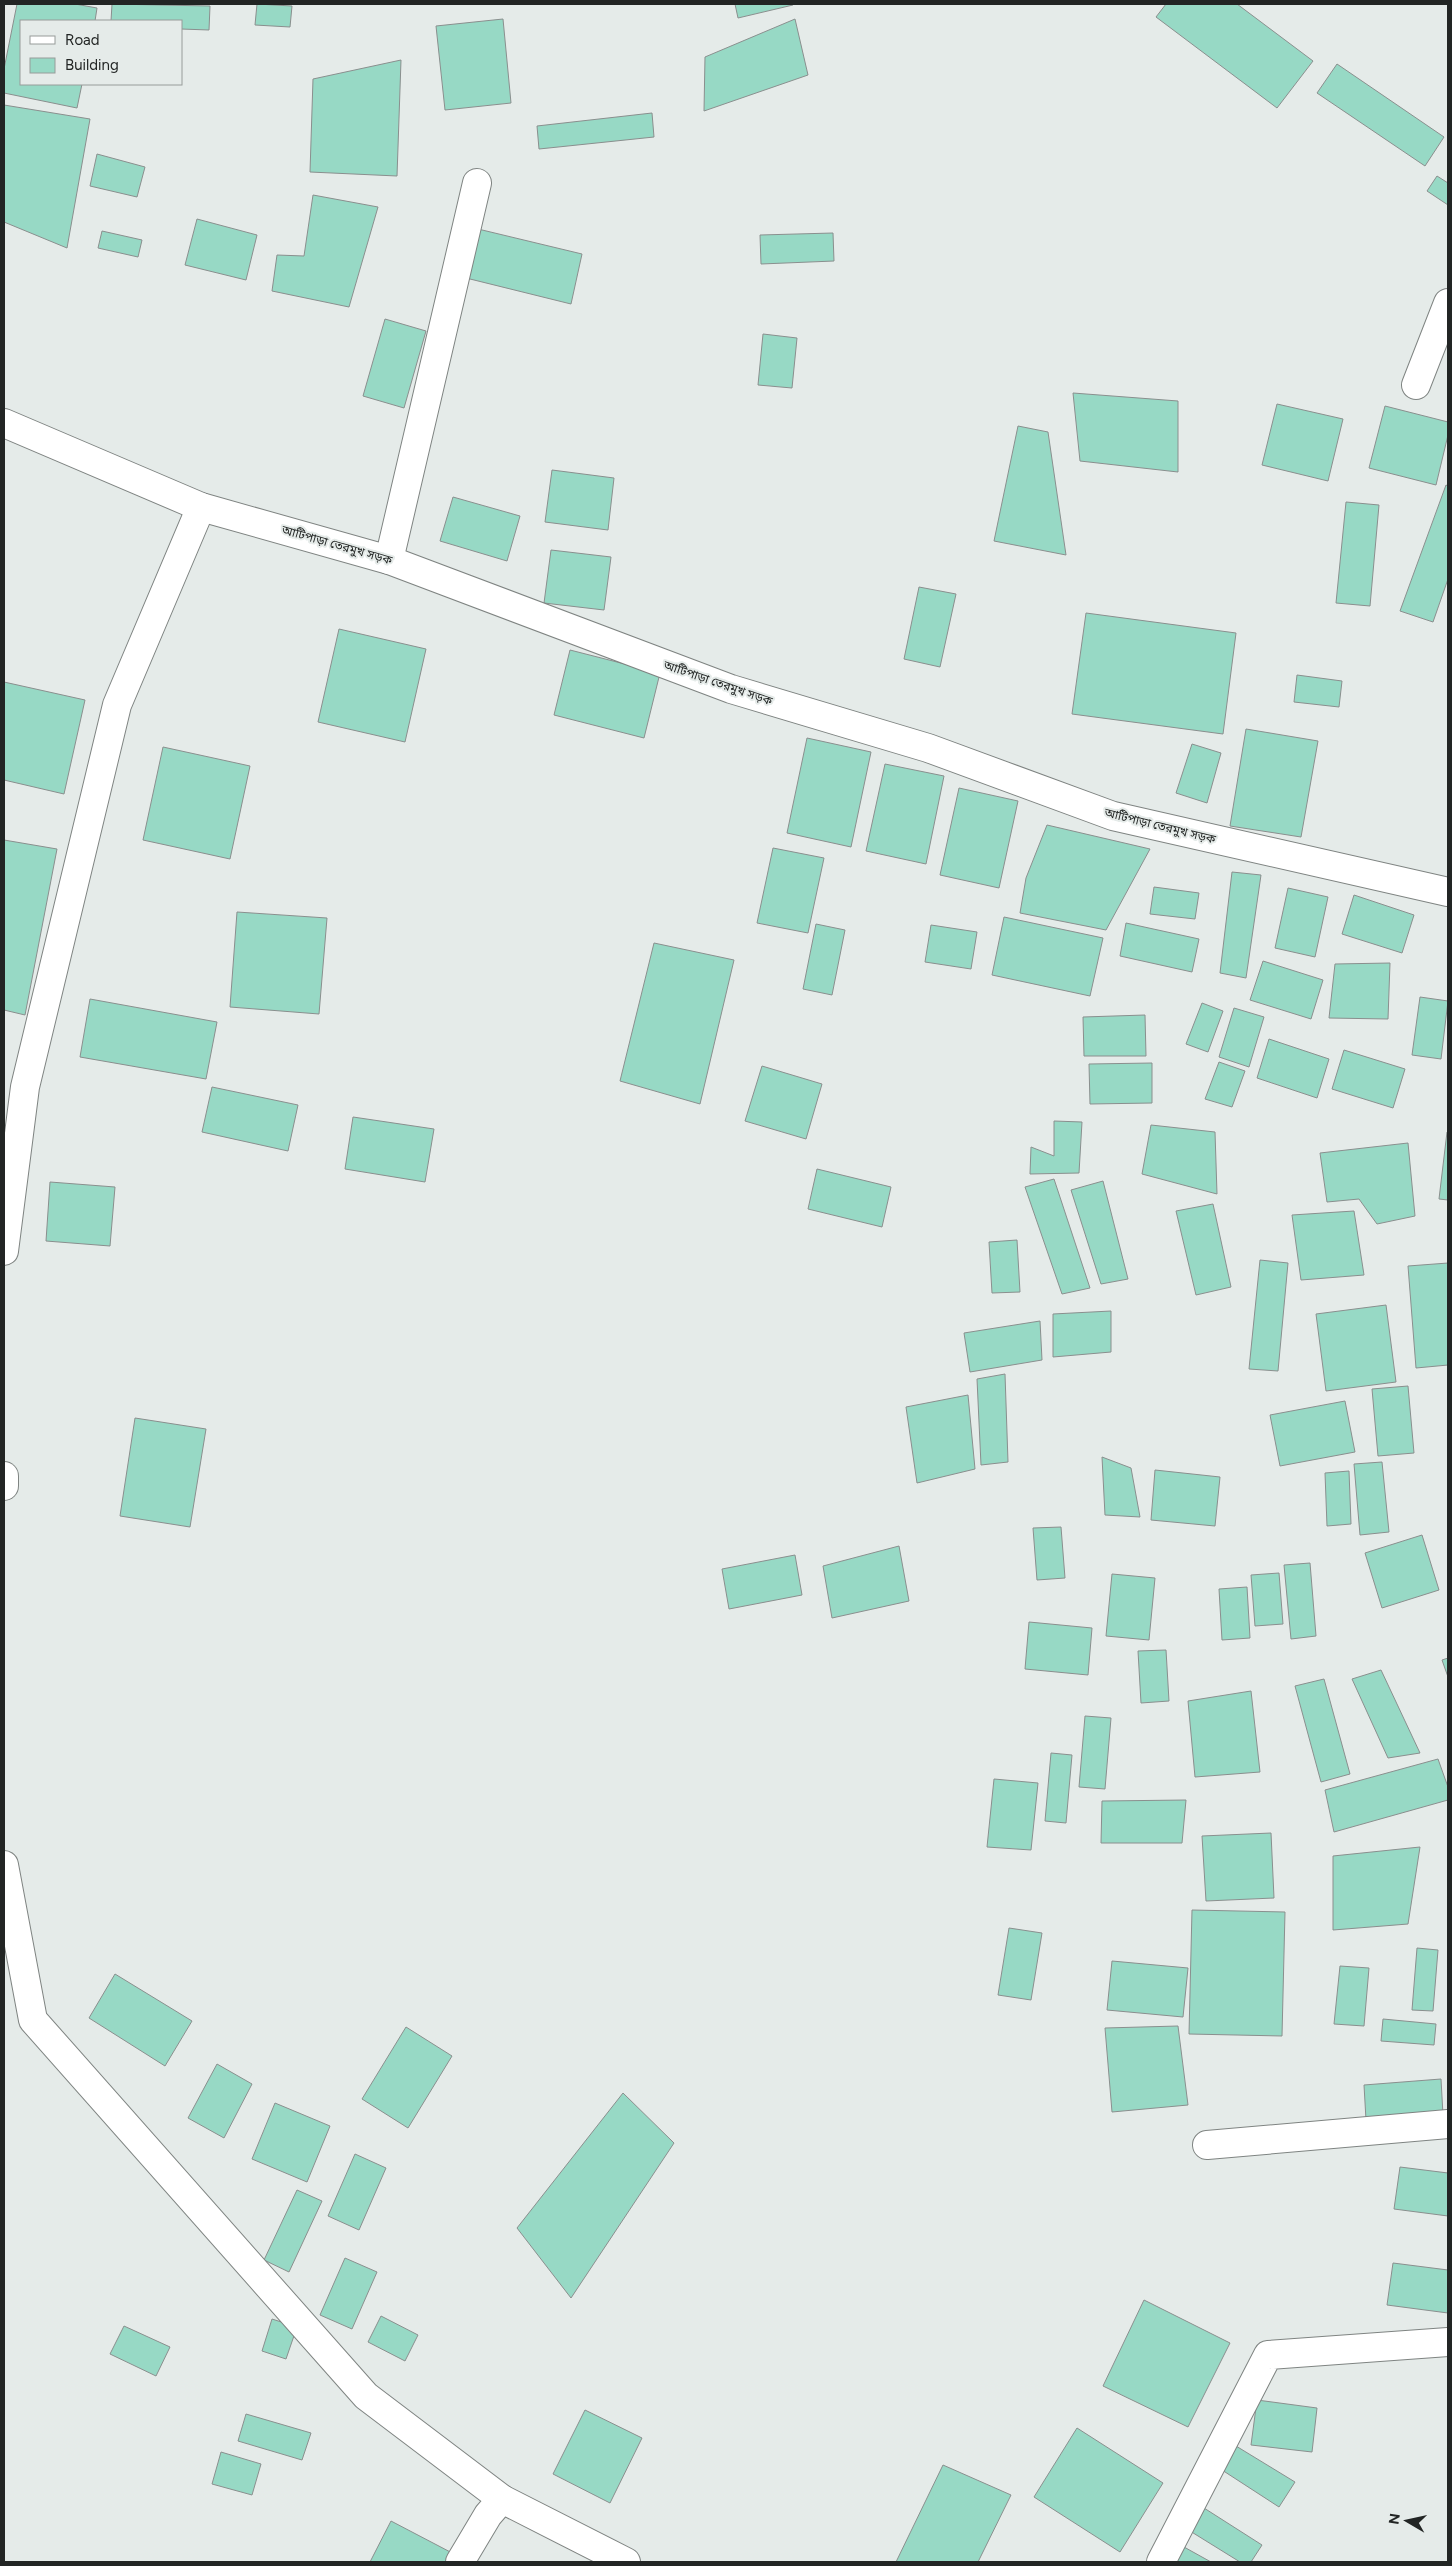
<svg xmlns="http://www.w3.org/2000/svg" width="1452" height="2566" font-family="Figtree,'Noto Sans Bengali',sans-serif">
<rect width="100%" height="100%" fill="#e5ebe9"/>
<g fill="#97d9c5" stroke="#8a8f8e">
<polygon points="17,4 75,4 97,8 95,21 21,21 21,84 82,84 77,108 4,93 4,69"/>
<polygon points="112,4 210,6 209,30 181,29 181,21 111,21"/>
<polygon points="257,4 292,6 290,27 255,25"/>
<polygon points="735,4 793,4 793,5 738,18"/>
<polygon points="1166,4 1237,4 1313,61 1277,108 1156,17"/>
<polygon points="503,19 511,103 445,110 436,26"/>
<polygon points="795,19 808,75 704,111 705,57"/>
<polygon points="401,60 397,176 310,172 313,79"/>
<polygon points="1337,64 1444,137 1425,166 1317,93"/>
<polygon points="4,105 90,119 67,248 4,222"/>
<polygon points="652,113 654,137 539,149 537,126"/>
<polygon points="97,154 145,167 137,197 90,186"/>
<polygon points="1437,176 1448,183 1448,205 1427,191"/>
<polygon points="313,195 378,207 349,307 272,291 277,255 304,256"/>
<polygon points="197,219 257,235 246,280 185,265"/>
<polygon points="478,229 582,254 571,304 466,278"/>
<polygon points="102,231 142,240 138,257 98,248"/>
<polygon points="833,233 834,261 761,264 760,235"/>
<polygon points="385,319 426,331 404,408 363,396"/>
<polygon points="763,334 797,338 792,388 758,385"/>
<polygon points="1073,393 1178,401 1178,472 1080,461"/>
<polygon points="1277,404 1343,419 1328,481 1262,465"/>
<polygon points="1385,406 1448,422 1448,435 1436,485 1369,468"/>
<polygon points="1018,426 1048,432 1066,555 994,541"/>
<polygon points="552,470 614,478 608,530 545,522"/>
<polygon points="1446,485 1448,486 1448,579 1433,622 1400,611"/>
<polygon points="453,497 520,516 507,561 440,541"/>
<polygon points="1346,502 1379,505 1370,606 1336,603"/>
<polygon points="551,550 611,557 604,610 544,603"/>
<polygon points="919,587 956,594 940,667 904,659"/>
<polygon points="1086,613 1236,633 1223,734 1072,714"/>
<polygon points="339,629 426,649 405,742 318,722"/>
<polygon points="570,650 660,673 644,738 554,715"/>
<polygon points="1297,675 1342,681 1339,707 1294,702"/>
<polygon points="4,682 85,700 64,794 4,780"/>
<polygon points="1246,729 1318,741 1301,837 1230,826"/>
<polygon points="807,738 871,752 851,847 787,833"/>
<polygon points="1192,744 1221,753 1207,803 1176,793"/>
<polygon points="163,747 250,766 230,859 143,840"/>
<polygon points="885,764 944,776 926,864 866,851"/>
<polygon points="959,788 1018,801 999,888 940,875"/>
<polygon points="1047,825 1150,849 1106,930 1020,913 1026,878"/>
<polygon points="4,840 57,849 25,1015 4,1010"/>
<polygon points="773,848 824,858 808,933 757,923"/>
<polygon points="1232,872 1261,875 1246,978 1220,973"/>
<polygon points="1154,887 1199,893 1195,919 1150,914"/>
<polygon points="1288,888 1328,897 1315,957 1275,948"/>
<polygon points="1354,895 1414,915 1402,953 1342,934"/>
<polygon points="237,912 327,918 319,1014 230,1007"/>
<polygon points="1004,917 1103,938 1090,996 992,975"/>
<polygon points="1126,923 1199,939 1192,972 1120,956"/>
<polygon points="816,924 845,930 832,995 803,989"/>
<polygon points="931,925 977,932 971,969 925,962"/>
<polygon points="654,943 734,960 700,1104 620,1081"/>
<polygon points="1263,961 1323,980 1311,1019 1250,1000"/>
<polygon points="1390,963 1388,1019 1329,1018 1335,964"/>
<polygon points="1420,997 1448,1001 1441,1059 1412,1055"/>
<polygon points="90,999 217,1022 206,1079 80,1057"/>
<polygon points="1202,1003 1223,1011 1208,1052 1186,1044"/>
<polygon points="1234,1008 1264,1017 1249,1067 1219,1057"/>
<polygon points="1145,1015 1146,1056 1084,1056 1083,1017"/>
<polygon points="1269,1039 1329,1059 1317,1098 1257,1078"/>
<polygon points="1344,1050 1405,1069 1393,1108 1332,1089"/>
<polygon points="1219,1062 1245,1071 1232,1107 1205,1099"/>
<polygon points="1152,1063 1152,1103 1090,1104 1089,1064"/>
<polygon points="762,1066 822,1084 806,1139 745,1121"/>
<polygon points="212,1087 298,1105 288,1151 202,1132"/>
<polygon points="353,1117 434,1129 425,1182 345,1169"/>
<polygon points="1054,1121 1082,1122 1079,1173 1030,1174 1031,1147 1054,1156"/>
<polygon points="1151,1125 1215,1132 1217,1194 1142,1174"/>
<polygon points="1447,1132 1448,1132 1448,1200 1439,1199"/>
<polygon points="1408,1143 1415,1216 1377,1224 1359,1199 1327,1202 1320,1153"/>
<polygon points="817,1169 891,1187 882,1227 808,1209"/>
<polygon points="1054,1179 1090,1288 1062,1294 1025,1187"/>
<polygon points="1103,1181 1128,1279 1101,1284 1071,1190"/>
<polygon points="50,1182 115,1187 110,1246 46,1241"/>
<polygon points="1213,1204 1231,1287 1196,1295 1176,1211"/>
<polygon points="1354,1211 1364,1275 1301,1280 1292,1215"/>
<polygon points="1017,1240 1020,1292 992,1293 989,1242"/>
<polygon points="1260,1260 1288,1263 1278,1371 1249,1369"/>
<polygon points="1448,1263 1448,1365 1416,1368 1408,1266"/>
<polygon points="1386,1305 1396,1382 1326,1391 1316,1314"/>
<polygon points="1111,1311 1111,1352 1053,1357 1053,1314"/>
<polygon points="1040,1321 1042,1360 970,1372 964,1333"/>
<polygon points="1005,1374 1008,1462 981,1465 977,1379"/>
<polygon points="1408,1386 1414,1453 1378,1456 1372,1389"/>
<polygon points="968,1395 975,1469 917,1483 906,1407"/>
<polygon points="1345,1401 1355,1452 1280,1466 1270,1415"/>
<polygon points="135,1418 206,1429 190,1527 120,1516"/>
<polygon points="1102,1457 1131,1468 1140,1517 1105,1515"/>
<polygon points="1382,1462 1389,1532 1360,1535 1354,1464"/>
<polygon points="1155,1470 1220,1477 1215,1526 1151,1520"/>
<polygon points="1349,1471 1351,1524 1327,1526 1325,1473"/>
<polygon points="1061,1527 1065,1578 1037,1580 1033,1528"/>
<polygon points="1422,1535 1439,1590 1382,1608 1365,1553"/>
<polygon points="899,1546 909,1601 832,1618 823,1566"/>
<polygon points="795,1555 802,1595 729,1609 722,1569"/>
<polygon points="1310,1563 1316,1636 1291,1639 1284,1565"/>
<polygon points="1279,1573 1283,1624 1255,1626 1251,1575"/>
<polygon points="1112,1574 1155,1578 1149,1640 1106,1636"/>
<polygon points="1247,1587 1250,1638 1222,1640 1219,1589"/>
<polygon points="1029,1622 1092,1628 1088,1675 1025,1669"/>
<polygon points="1166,1650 1169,1701 1141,1703 1138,1651"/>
<polygon points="1448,1658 1448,1677 1442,1660"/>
<polygon points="1381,1670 1420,1753 1388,1758 1352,1679"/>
<polygon points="1324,1679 1350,1774 1321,1782 1295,1686"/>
<polygon points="1251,1691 1260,1772 1195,1777 1188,1701"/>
<polygon points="1085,1716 1111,1718 1105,1789 1079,1787"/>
<polygon points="1051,1753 1072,1755 1066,1823 1045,1821"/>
<polygon points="1438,1759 1448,1787 1448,1800 1334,1832 1325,1790"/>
<polygon points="994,1779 1038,1783 1031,1850 987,1847"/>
<polygon points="1186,1800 1182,1843 1101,1843 1102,1801"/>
<polygon points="1271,1833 1274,1898 1206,1901 1202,1836"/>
<polygon points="1420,1847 1408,1924 1333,1930 1333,1856"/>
<polygon points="1192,1910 1285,1912 1282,2036 1189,2034"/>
<polygon points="1009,1928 1042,1933 1031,2000 998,1995"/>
<polygon points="1417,1948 1438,1950 1433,2011 1412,2010"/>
<polygon points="1112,1961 1188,1968 1183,2017 1107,2010"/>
<polygon points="1340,1966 1369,1968 1364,2026 1334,2024"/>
<polygon points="115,1974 192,2021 165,2066 89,2018"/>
<polygon points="1383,2019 1436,2024 1434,2045 1381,2041"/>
<polygon points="1178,2026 1188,2105 1112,2112 1105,2028"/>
<polygon points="406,2027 452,2056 408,2128 362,2099"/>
<polygon points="217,2064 252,2084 224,2138 188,2118"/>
<polygon points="1441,2079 1443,2115 1366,2120 1364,2085"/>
<polygon points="623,2093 674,2143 571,2298 517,2228"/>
<polygon points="275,2103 330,2126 307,2182 252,2159"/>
<polygon points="355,2154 386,2168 359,2230 328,2216"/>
<polygon points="1400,2167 1448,2173 1448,2216 1394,2209"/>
<polygon points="297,2190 322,2201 289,2272 264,2260"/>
<polygon points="345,2258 377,2272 352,2329 320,2315"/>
<polygon points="1393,2263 1448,2270 1448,2313 1387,2305"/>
<polygon points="1144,2300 1230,2343 1188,2427 1103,2386"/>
<polygon points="381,2316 418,2335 405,2361 368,2342"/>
<polygon points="272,2319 297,2327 286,2359 262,2351"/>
<polygon points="124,2326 170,2347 156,2376 110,2354"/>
<polygon points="1257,2400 1317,2408 1312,2452 1251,2445"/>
<polygon points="585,2410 642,2438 610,2503 553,2474"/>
<polygon points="246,2414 311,2433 302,2460 238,2441"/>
<polygon points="1077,2428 1163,2483 1120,2552 1034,2497"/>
<polygon points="1236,2446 1295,2482 1279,2507 1222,2470"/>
<polygon points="221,2452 261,2464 252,2495 212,2484"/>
<polygon points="943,2465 1011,2495 978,2562 896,2562"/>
<polygon points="1204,2508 1262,2545 1251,2562 1240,2562 1190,2531"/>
<polygon points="391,2521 456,2555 452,2562 370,2562"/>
<polygon points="1184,2547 1211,2562 1175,2562"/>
</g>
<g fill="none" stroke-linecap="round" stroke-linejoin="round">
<g stroke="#7f8482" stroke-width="30">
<g id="minor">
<polyline points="1416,385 1448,303"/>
<polyline points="4,423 201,507 389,560 731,689 928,748 1113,816 1448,892"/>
<polyline points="389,560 477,183"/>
<polyline points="4,1251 25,1087 117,705 201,507"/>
<polyline points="4,1476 4,1486"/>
<polyline points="4,1865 33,2020 366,2396 502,2499 626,2562"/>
<polyline points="1207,2145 1448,2124"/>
<polyline points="460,2562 488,2515 502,2499"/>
<polyline points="1161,2562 1268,2355 1448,2342"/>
</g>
</g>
<use href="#minor" stroke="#fff" stroke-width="28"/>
</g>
<g text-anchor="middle" stroke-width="4" stroke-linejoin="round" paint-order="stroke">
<g font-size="12" fill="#222524" stroke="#e5ebe9">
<text transform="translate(337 545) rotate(16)" y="4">আটিপাড়া তেরমুখ সড়ক</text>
<text transform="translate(718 683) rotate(19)" y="4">আটিপাড়া তেরমুখ সড়ক</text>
<text transform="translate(1160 826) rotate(14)" y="4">আটিপাড়া তেরমুখ সড়ক</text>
</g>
</g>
<rect width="1452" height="2566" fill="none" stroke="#222524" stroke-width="10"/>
<rect x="20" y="20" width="162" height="65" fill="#e5ebe9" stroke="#979c9a"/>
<rect x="30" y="36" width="25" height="8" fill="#ffffff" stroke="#979c9a"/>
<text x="65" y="45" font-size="15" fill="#222524">Road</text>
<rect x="30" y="58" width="25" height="15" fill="#97d9c5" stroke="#979c9a"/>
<text x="65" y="70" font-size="15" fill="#222524">Building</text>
<g transform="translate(1407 2521) rotate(279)" stroke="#e5ebe9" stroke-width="4" paint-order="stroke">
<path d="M0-4L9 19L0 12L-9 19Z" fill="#222524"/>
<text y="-8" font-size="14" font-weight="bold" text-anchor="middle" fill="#222524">N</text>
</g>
</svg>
